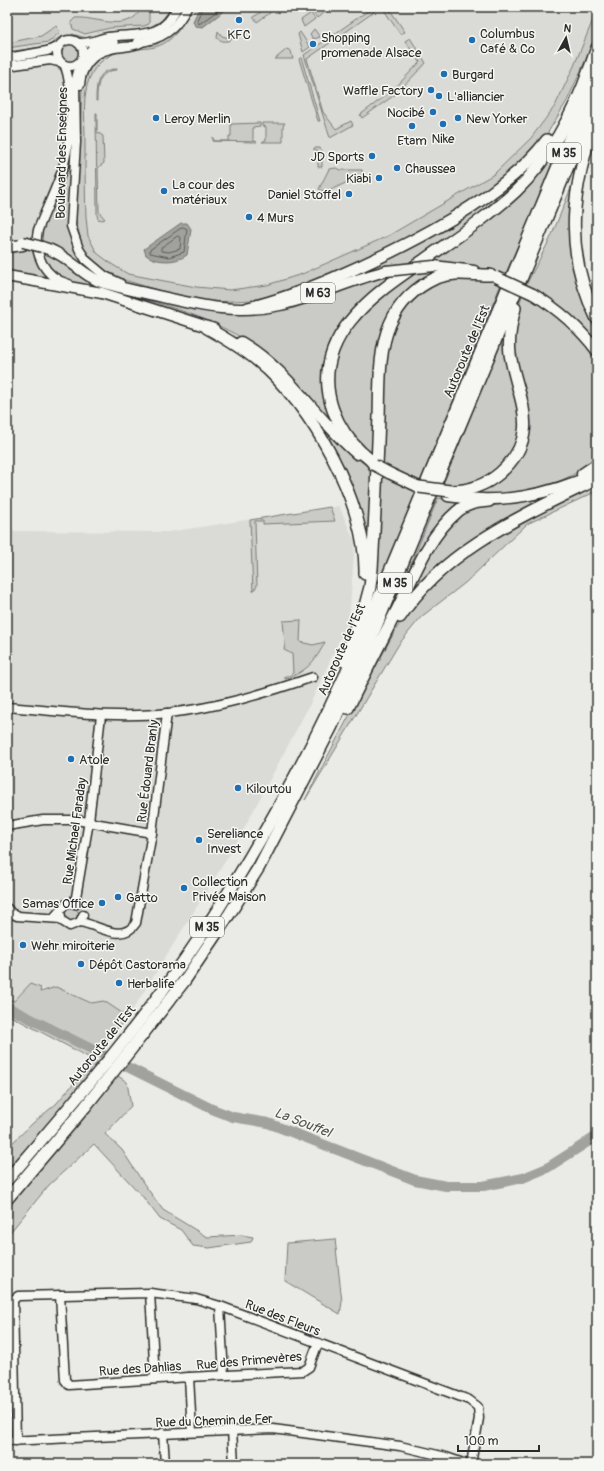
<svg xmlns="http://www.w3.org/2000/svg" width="604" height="1471" font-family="Pangolin,sans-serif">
<rect width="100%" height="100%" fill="#eaeae6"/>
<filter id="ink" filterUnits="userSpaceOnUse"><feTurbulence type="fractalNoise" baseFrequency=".025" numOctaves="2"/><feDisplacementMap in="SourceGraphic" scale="8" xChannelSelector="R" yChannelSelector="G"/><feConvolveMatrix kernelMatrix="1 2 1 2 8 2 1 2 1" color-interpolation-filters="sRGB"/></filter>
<g filter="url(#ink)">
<g fill="#dadad6">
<polygon points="7,7 597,7 597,10 574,66 555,106 531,138 494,174 388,236 291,278 267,285 230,290 196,287 155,279 154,314 72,292 7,284"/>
<polygon points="339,506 355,542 349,619 311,702 234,847 128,1017 30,984 13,1001 7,998 7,531 168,532"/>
</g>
<g fill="#cacac7" stroke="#7a7a79">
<path d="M142,7H149V24L144,26L110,28L85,34L73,29L71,22L75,18C96,16 129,35 142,7Z"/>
<polygon points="172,7 175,7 169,17 153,30 79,40 72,34 86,38 109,32 144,30 161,21"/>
<polygon points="256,7 266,7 270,13 257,22 253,17 260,13"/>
<polygon points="319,7 328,7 329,9 317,18 313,12"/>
<polygon points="382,7 388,7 405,32 400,34"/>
<polygon points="372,8 374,12 307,59 323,112 336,129 351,121 353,125 330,138 304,55"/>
<path d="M597,10V35L567,101L547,134L525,160L460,208L394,244L318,280L286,292L252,300L212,302L170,294L118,278L105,270L91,258L82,245L76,221L82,88L85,71L102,54L157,44L181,27C160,55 148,45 119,52C107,55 95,65 90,77C82,95 85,118 85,137C85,164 85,190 86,217L88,236L97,253L113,265L128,274L196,287L230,290L267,285L302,274L388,236L494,174L531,138L555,106L574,66Z"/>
<polygon points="311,13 315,19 304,27 301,20"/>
<polygon points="56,26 60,32 49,42 7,48 7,43 41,36"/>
<path d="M243,29H246C238,35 227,47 217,38L218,31L222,36L229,38Z"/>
<polygon points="314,29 320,37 313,39 310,34"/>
<polygon points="300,32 310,47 303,52 298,34"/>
<polygon points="61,36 60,40 53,46 7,54 7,52 48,46"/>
<polygon points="410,38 426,63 396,94 362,118 360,115 393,90 420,62 405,41"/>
<circle cx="70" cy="54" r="10"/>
<polygon points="287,49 291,51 293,59 275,59"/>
<polygon points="301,57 320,121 318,121 299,59"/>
<path d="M56,63L64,71L68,109L63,159L60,158C66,143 69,88 63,74C61,69 56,66 51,65L7,70V68Z"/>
<path d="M117,69V70C98,71 97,86 97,101H96C96,85 97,69 117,69Z"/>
<polygon points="70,71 73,71 73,136 67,225 73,246 83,263 93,273 38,241 41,228 45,224 48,210 65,168"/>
<polygon points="96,113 97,113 97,132 103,136 104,163 98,168 99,212 105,219 102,220 98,219 97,215"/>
<polygon points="260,123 260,126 253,127 253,140 257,142 213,141 213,137 214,141 229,141 229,136 231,136 231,124"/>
<polygon points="262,123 285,123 283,126 283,142 262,142 266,140 266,127 262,126"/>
<polygon points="570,127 505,275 459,263 425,261 492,216"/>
<polygon points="314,148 320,148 322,151 322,167 318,167 318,151 314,150"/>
<polygon points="535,160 522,180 497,201 413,262 381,267 304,294 357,271"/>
<polygon points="336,168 341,170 362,170 363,175 326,192 319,189 329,169"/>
<path d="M577,173L572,233L597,324V343C577,320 555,298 526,285L551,237Z"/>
<polygon points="23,249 32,250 38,264 50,279 7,275 7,251"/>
<path d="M39,251C52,253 60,258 72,264C96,276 122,289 147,298C177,309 209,313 240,314L396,274L375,288L350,312L330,350L333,425C314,403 296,379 274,360C216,313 140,297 69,282L54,274Z"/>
<path d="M430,270L440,271C417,282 402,293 389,315L373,457L356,442L342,421L331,388L335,352L353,317L410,272Z"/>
<polygon points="451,277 483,279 501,284 420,482 381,463 386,360 393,327 409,301 433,284"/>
<path d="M523,293L563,318L597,357V457C566,488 515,495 473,494L524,444C518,395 505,340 523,293Z"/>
<polygon points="504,333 519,396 521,433 508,460 476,485 442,487"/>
<polygon points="304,402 349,452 371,469 368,553 362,522"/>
<polygon points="380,475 417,492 372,599"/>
<path d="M597,483V491L527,524L465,583L421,617L399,644L305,800C328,755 352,710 376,666C388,645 398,622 414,604C461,547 533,516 597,483Z"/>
<polygon points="438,498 460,502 460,503 410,575 407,574"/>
<path d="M542,499L543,502L410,597C423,572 443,519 472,510C494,504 519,503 542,499Z"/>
<polygon points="330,507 335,521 263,524 263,521 255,521 257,586 253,591 250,520"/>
<path d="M301,620L300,642L313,645L325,642C316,661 305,673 285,679V676H289L293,673L292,654L284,650L285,644L283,621Z"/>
<circle cx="72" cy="915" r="7"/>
<polygon points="30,984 41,988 40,992 56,987 91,1003 104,1001 128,1017 90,1058 7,1014 7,998 14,1001"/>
<polygon points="94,1060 127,1082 131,1106 105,1134 122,1150 144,1184 163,1210 207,1237 242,1235 253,1237 251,1242 209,1248 193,1246 181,1230 160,1219 143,1197 94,1144 49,1185 7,1236 7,1148 33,1123 56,1104"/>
<polygon points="335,1239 342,1302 340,1314 285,1281 287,1243"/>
</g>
<g fill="#a1a19e" stroke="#727270">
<polygon points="200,7 229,7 203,27 195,26 193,21"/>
<path d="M181,223H187L191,229L187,255C176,263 157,263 146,255L144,249Z"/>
</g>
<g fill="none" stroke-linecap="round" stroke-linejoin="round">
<g stroke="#5a5a59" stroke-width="1">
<polyline points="203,7 197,20 199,24 223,7"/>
<polygon points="183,227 187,229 184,252 169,257 150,253 150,250"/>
<polygon points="178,236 181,238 180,249 169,252 161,251 161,248"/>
</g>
<polyline stroke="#a1a19e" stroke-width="10" points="7,1007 212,1109 233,1117 268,1123 415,1180 446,1186 483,1186 523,1178 547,1168 597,1136"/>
<g stroke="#2b2b2b" stroke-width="11">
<g id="minor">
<circle cx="70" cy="53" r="13"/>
<path d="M137,42C161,41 177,29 187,7"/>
<path d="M78,43C88,44 98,39 108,37C137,33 163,40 177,7"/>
<polyline points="83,57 94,47 114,43"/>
<polyline points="7,58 47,51 58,47"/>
<polyline points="80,63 75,83 76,142 71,226 79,249 86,260 105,276 120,283"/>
<polyline points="7,66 50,60 59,62"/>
<path d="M65,66C74,91 71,137 64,164C58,186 46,208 38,230C33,253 44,278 69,284"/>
<path d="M80,85C81,67 93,52 111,49C122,46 133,48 142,42"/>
<path d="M7,707C60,711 115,719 168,713C217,708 266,693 313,677"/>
<polyline points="7,826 43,820 76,820 152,833"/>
<polyline points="73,903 76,897 89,821 101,715"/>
<polyline points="7,908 11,913 17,916 61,919"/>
<polyline points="60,912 62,921 70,926 80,922 83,915"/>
<polyline points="56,915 66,904 77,904"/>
<path d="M80,922C99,925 122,944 136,923L152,833L167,713"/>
<polyline points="150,1293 155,1379"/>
<polyline points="60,1295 65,1380 69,1385 189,1377 192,1432"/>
<polyline points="220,1306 224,1375"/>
<polyline points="189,1377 303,1371 309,1367 318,1343"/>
<polyline points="232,1430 234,1464"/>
<polyline points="163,1433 165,1464"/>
<polyline points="7,1441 273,1429 400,1446 446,1457 466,1464"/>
<polyline points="16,1441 13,1300 18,1296 150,1293 196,1299 220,1306 469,1400 478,1407 479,1418 471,1464"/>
</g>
</g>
<g stroke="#2b2b2b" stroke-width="13">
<g id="major">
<polyline points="7,247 23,245"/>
<path d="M42,247C67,253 81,276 104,283C121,288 137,291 154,295C198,305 234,315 280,305C316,297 350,280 386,271"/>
<polyline points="434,266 474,271"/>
<polyline points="7,276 102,293 214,329"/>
<path d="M533,294C558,309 579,327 597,351"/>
<path d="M241,342C289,370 315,418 357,454"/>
<polyline points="389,473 419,487"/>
<polyline points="582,474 597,464"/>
<path d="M448,496C501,505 549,495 597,473"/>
</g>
</g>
<g stroke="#2b2b2b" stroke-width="14">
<g id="highway">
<path d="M597,115C572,186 562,249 597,319"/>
<path d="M248,308C278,301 306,290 334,278C401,249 503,199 547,140"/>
<path d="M207,328C225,338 242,348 258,361C312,405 367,504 365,574"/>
<path d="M374,465C371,459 365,456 361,452C348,440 339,426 333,410C308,338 374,294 424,260C455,238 488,217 516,191C547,162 575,111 589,70C592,63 594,55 597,48"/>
<path d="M450,491C469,491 486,485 500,473C544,434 517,398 510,354C508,338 511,323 515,308"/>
<path d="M400,617C444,549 526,514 597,479"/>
<path d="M359,628L370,587L372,569C375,518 377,467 379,417C380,386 378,352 390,324C399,303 416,287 436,278C454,271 472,275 490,275"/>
<polyline points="344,661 358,620"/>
<path d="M348,708C365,673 383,638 400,604C415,572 430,534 458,511C467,503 477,502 489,501"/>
<path d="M7,1180C74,1102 143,1023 200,937C263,842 316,742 362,638L597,72"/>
<polyline points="7,1199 85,1107 132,1048 185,980 230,913 259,867 332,726 370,641 597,97"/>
</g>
</g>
<use href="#minor" stroke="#f6f6f2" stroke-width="8"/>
<use href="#major" stroke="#f6f6f2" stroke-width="10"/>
<use href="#highway" stroke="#f6f6f2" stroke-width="11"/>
<g stroke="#2b2b2b" stroke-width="13" stroke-linecap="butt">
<g id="major-bridge">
<polyline points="23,242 42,247"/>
<polyline points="386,271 434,266"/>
<polyline points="496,277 533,294"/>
<polyline points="374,465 389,473"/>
</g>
</g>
<g stroke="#2b2b2b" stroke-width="14" stroke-linecap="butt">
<polyline id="highway-bridge" points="419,487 450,491"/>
</g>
<use href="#major-bridge" stroke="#f6f6f2" stroke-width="10"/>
<use href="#highway-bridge" stroke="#f6f6f2" stroke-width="11"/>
</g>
</g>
<g fill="#1f6fb2" stroke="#f6f6f2" stroke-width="1.5">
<circle cx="239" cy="20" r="4"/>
<circle cx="472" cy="40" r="4"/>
<circle cx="313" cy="44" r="4"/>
<circle cx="444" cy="74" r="4"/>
<circle cx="431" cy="90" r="4"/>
<circle cx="439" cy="96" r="4"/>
<circle cx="433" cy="112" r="4"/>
<circle cx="156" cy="118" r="4"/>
<circle cx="458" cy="118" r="4"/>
<circle cx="443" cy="124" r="4"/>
<circle cx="412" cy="126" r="4"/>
<circle cx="372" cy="156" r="4"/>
<circle cx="397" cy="168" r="4"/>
<circle cx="379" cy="178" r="4"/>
<circle cx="164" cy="191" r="4"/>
<circle cx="349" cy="194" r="4"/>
<circle cx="249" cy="217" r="4"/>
<circle cx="71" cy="759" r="4"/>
<circle cx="238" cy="788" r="4"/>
<circle cx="199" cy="840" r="4"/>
<circle cx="184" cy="888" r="4"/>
<circle cx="118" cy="897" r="4"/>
<circle cx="102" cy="903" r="4"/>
<circle cx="23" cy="945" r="4"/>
<circle cx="81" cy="964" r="4"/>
<circle cx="119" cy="983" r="4"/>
</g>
<g text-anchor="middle" stroke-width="3" stroke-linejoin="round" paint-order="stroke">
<g fill="#f6f6f2" stroke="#686867" stroke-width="1">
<rect x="547" y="143" width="34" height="20" rx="3"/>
<rect x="301" y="283" width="34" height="20" rx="3"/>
<rect x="378" y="573" width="34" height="20" rx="3"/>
<rect x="190" y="917" width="34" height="20" rx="3"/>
</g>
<g font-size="12" font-weight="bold" fill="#2b2b2b">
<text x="564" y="157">M 35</text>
<text x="318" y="297">M 63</text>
<text x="395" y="587">M 35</text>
<text x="207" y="931">M 35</text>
</g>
<g font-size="13" fill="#2b2b2b" stroke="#f6f6f2" text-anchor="start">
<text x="480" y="38">Columbus<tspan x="480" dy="15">Café &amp; Co</tspan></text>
<text x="239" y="39" text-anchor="middle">KFC</text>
<text x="321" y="42">Shopping<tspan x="321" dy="15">promenade Alsace</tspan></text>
<text x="452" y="79">Burgard</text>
<text x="423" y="95" text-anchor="end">Waffle Factory</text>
<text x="447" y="101">L'alliancier</text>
<text x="425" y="117" text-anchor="end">Nocibé</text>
<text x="164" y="123">Leroy Merlin</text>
<text x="466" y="123">New Yorker</text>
<text x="443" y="143" text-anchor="middle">Nike</text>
<text x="412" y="145" text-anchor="middle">Etam</text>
<text x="364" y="161" text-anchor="end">JD Sports</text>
<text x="405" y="173">Chaussea</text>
<text x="371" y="183" text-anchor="end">Kiabi</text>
<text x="172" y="189">La cour des<tspan x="172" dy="15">matériaux</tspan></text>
<text x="341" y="199" text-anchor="end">Daniel Stoffel</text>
<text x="257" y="222">4 Murs</text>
<text x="79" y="764">Atole</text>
<text x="246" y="793">Kiloutou</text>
<text x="207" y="838">Sereliance<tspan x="207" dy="15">Invest</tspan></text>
<text x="192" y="886">Collection<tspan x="192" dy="15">Privée Maison</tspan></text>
<text x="126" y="902">Gatto</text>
<text x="94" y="908" text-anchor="end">Samas Office</text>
<text x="31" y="950">Wehr miroiterie</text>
<text x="89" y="969">Dépôt Castorama</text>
<text x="127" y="988">Herbalife</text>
</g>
<g font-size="13" fill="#2b2b2b" stroke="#f6f6f2">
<text transform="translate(61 153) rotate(-89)" y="5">Boulevard des Enseignes</text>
<text transform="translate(466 351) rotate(-67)" y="5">Autoroute de l’Est</text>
<text transform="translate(341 649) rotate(-66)" y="5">Autoroute de l’Est</text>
<text transform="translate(147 771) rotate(-83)" y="5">Rue Édouard Branly</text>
<text transform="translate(74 831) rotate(-82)" y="5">Rue Michael Faraday</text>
<text transform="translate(101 1045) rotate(-51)" y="5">Autoroute de l’Est</text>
<text transform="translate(283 1317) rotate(21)" y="5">Rue des Fleurs</text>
<text transform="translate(249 1360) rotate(-5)" y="5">Rue des Primevères</text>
<text transform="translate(140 1368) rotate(-4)" y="5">Rue des Dahlias</text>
<text transform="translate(214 1420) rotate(-2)" y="5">Rue du Chemin de Fer</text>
</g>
<g font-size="14" font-style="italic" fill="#545453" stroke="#f6f6f2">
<text transform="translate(303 1122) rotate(21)" y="5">La Souffel</text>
</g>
</g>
<rect width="604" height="1471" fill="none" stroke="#f6f6f2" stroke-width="24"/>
<rect x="12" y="12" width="580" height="1447" fill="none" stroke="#2b2b2b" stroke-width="1.5" filter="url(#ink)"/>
<g transform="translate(566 38) rotate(8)" stroke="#f6f6f2" stroke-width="3" paint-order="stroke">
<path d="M0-3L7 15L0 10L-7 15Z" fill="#2b2b2b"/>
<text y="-6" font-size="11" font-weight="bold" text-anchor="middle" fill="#2b2b2b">N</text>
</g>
<path d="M458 1445v6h81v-6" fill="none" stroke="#2b2b2b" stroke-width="2"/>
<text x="464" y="1445" font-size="12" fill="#2b2b2b" stroke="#f6f6f2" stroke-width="3" paint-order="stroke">100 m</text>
</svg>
